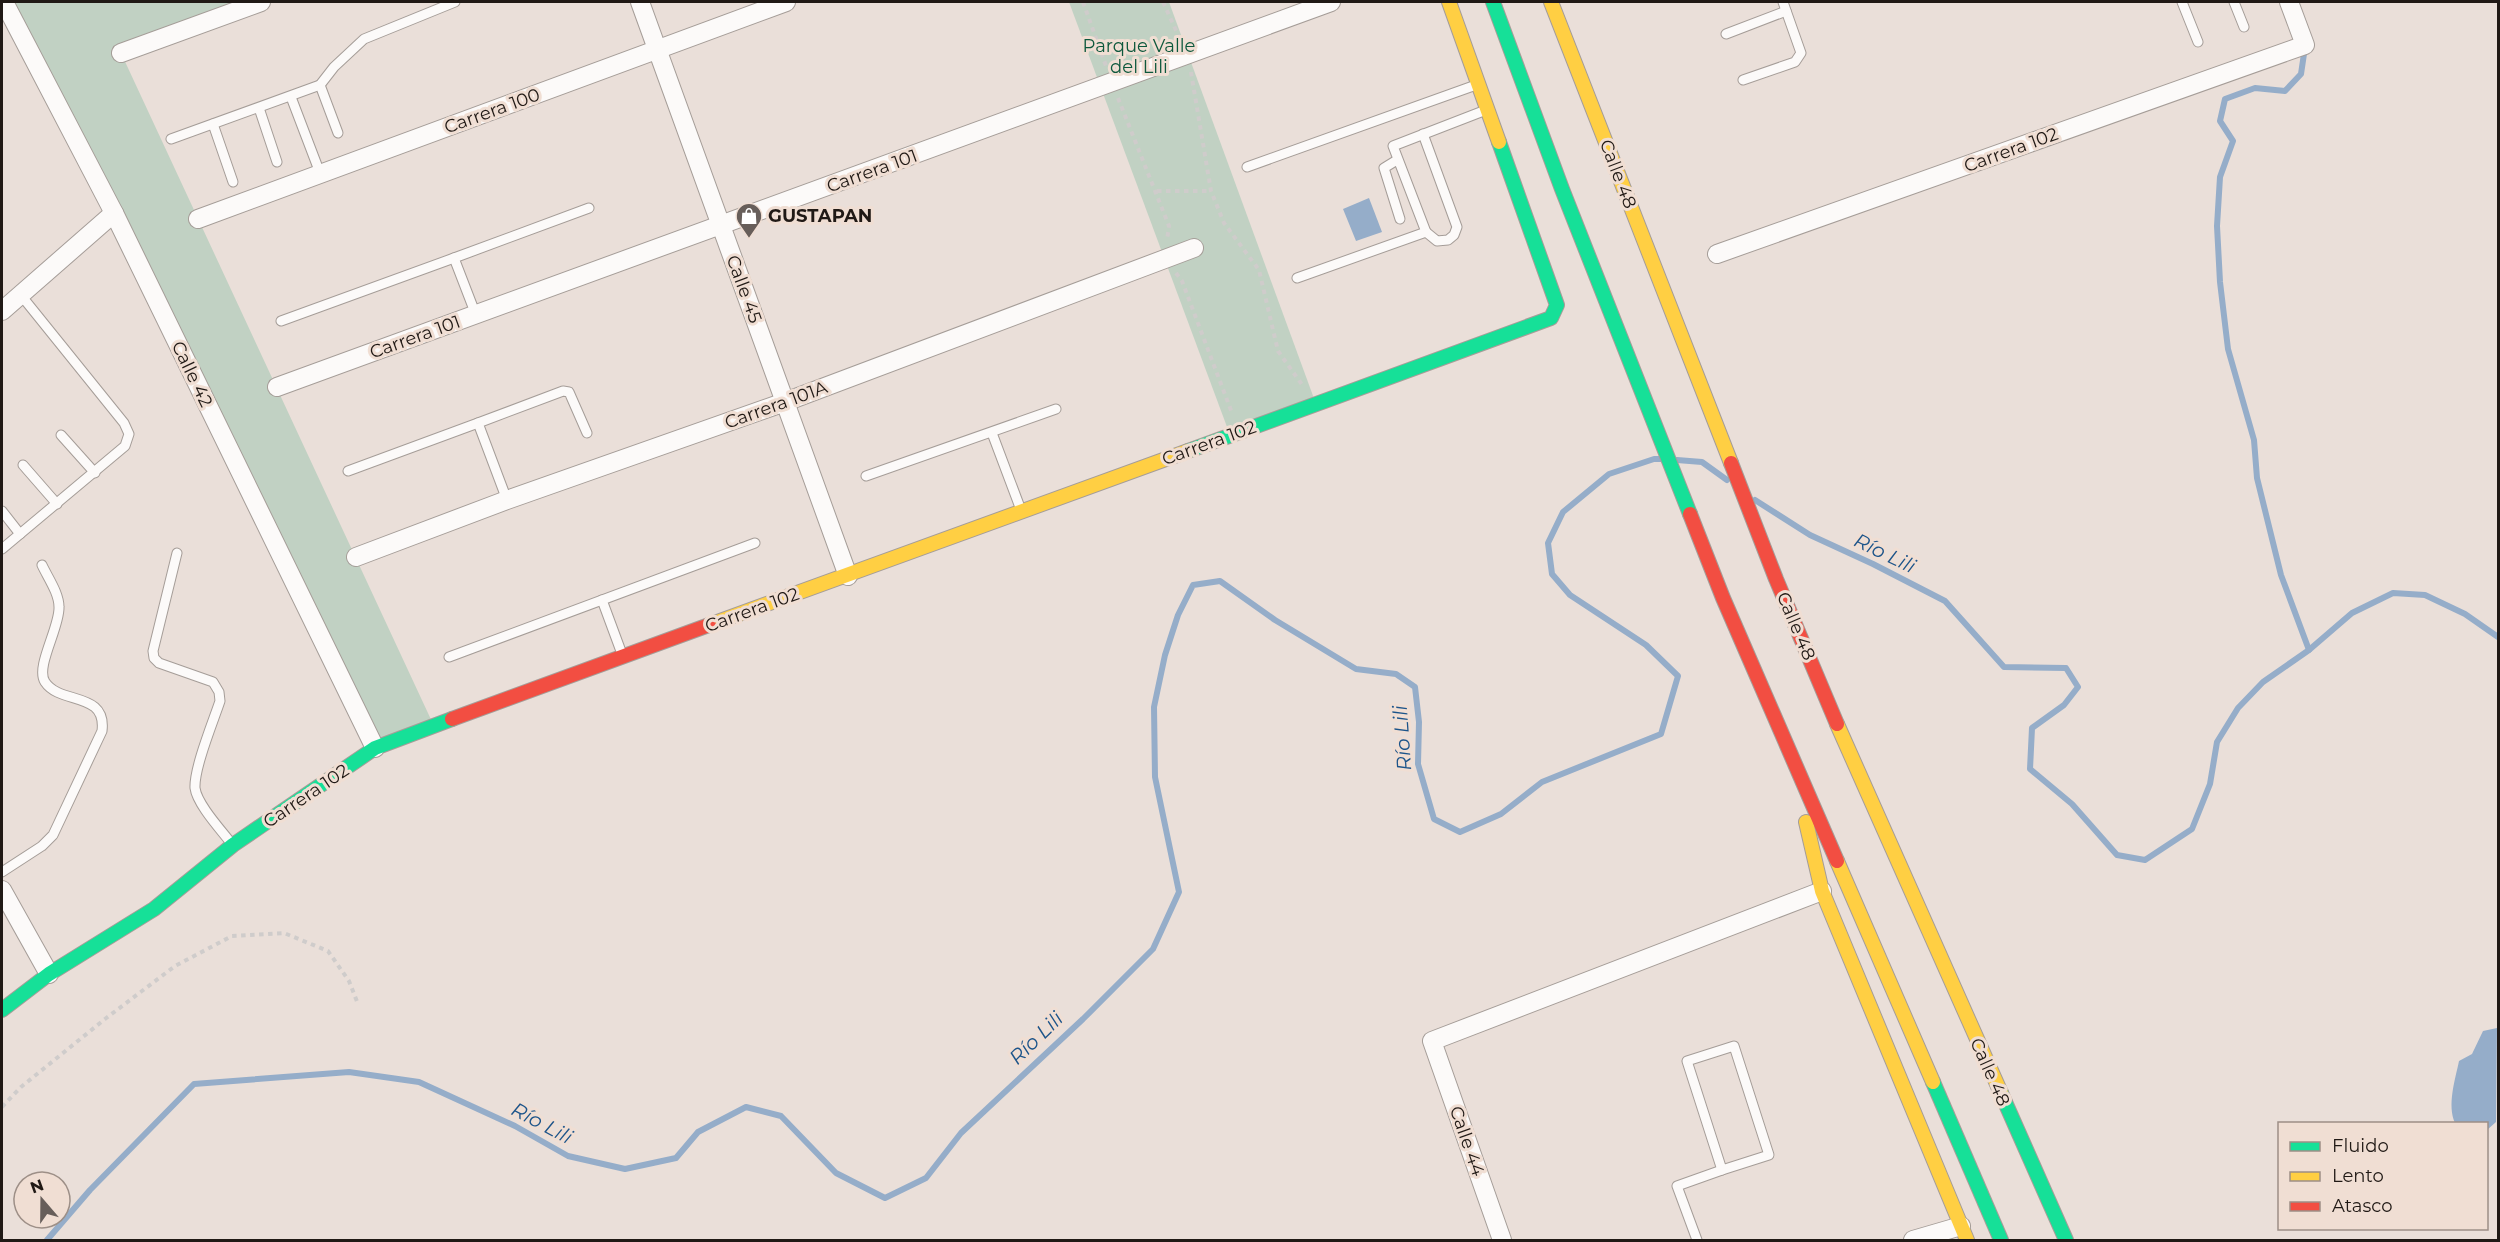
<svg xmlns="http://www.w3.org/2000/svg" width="2500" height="1242" font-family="Montserrat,sans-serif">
<rect width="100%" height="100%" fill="#eadfd9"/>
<g fill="#c1d1c3">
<polygon points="4,2 261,2 121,53 434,726 375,748"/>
<polygon points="1069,2 1169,2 1316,404 1230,435"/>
</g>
<g fill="#95adc9">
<polygon points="1369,198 1382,232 1356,241 1343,209"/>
<path d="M2497,1028L2496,1122L2487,1130L2486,1124L2455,1123C2447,1105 2455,1080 2459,1061L2472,1054L2483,1031Z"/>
</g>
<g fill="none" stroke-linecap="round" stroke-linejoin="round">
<g stroke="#95adc9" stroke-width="6">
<polyline points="2305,47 2301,74 2285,91 2255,88 2225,99 2220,121 2233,141 2220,177 2217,226 2220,282 2228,349 2254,440 2257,478 2281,575 2309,650"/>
<polyline points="1677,460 1702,462 1727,480"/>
<polyline points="1755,500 1810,535 1873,564 1945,601 2004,667 2066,668 2078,687 2064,705 2032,728 2030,769 2072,804 2117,855 2145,860 2192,829 2210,784 2217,742 2238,708 2263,682 2309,650 2352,613 2393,593 2425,595 2465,614 2498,637"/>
<polyline points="47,1240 90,1190 194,1084 349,1072 419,1082 515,1126 568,1156 625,1169 676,1158 698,1132 746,1107 781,1116 836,1173 885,1198 926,1178 961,1133 1083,1019 1153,949 1179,892 1155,777 1154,707 1165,655 1178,615 1193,585 1220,581 1275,620 1356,669 1396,674 1415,687 1419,722 1418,764 1434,819 1460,832 1501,814 1542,782 1661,734 1678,676 1646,645 1570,595 1552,574 1548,543 1563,512 1609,474 1654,459 1661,459"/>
</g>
<g stroke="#a59d98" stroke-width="11">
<g id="lane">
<polyline points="2182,2 2198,42"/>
<polyline points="2234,2 2244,27"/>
<polyline points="1726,34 1786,11"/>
<polyline points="1743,80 1795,62 1801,53 1783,2"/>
<polyline points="320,85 338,133"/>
<polyline points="291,97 320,173"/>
<polyline points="259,108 277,162"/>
<polyline points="213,124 233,182"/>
<polyline points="171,139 320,85 334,67 364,39 455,2"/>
<polyline points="1397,160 1384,168 1400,219"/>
<polyline points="1247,167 1476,85"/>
<polyline points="1426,232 1393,146 1486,110"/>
<polyline points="1297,278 1426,232 1437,241 1448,240 1454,235 1457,227 1423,134"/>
<polyline points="476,315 454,258 589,208"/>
<polyline points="281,321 454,258"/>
<polyline points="992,433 1021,510"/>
<polyline points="61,435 95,473"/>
<polyline points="23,465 57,504"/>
<polyline points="348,471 478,423"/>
<polyline points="866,476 1056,409"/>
<polyline points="507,500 478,423 563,391 569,392 587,433"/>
<polyline points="2,511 20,534"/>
<polyline points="2,549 125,446 129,434 124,423 20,294"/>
<path d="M177,553L153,651L154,658L159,663L213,682L219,692L220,701C213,722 194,768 195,788C197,804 221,830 231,843"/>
<polyline points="602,600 622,654"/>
<polyline points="449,657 755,543"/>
<path d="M2,872L42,846L53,835L102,731C107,691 60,705 45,682C35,667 60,627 59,607C59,593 48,578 42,565"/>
<polygon points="1734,1046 1769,1155 1722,1170 1687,1061"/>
<polyline points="1697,1240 1677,1186 1722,1170"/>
</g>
</g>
<g stroke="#a59d98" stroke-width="20">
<g id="street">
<polyline points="4,2 114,213 375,748"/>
<polyline points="640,2 848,576"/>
<polyline points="121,53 261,2"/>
<polyline points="198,219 786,2"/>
<polyline points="1717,254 2305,45 2289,2"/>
<polyline points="2,311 114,213"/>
<polyline points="277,387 1331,2"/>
<polyline points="356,557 507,500 785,402 1194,248"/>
<polyline points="2,890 49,974"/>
<polyline points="1502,1240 1432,1041 1822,891"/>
<polyline points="1913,1240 1961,1226"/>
</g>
</g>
<g stroke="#a59d98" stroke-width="16">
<g id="fast">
<polyline points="1493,2 1562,189 1690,514"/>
<polyline points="1188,451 1551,318 1557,305 1499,142"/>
<polyline points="2,1010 49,974 154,909 233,845 375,748 452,719"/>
<polyline points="1933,1082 2001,1240"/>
<polyline points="2001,1093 2066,1240"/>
</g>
</g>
<g stroke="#a59d98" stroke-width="16">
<g id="slow">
<polyline points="1449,2 1499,142"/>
<polyline points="1551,2 1731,463"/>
<polyline points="709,625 1188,451"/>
<polyline points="1837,724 2001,1093"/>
<polyline points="1806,822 1822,891 1967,1240"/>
<polyline points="1837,861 1933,1082"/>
</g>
</g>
<g stroke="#a59d98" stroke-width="16">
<g id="jam">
<polyline points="1731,463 1776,579 1837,724"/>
<polyline points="1690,514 1723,598 1837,861"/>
<polyline points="452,719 709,625"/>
</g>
</g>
<g stroke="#cfcccb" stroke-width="4" stroke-dasharray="4.5 4.5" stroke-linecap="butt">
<polyline points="1083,2 1106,66"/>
<polyline points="1163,2 1180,39"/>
<polyline points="1191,72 1211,191 1224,223 1259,270 1278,351 1303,386"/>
<polyline points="1118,98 1169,226 1167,240"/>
<polyline points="1157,191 1211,191"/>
<polyline points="1176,273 1182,281 1232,413"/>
<polyline points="2,1107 21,1087 105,1019 175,966 232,936 284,933 328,951 349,981 358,1004"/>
</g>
<use href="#lane" stroke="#fcfaf9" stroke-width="9"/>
<use href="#street" stroke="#fcfaf9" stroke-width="18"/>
<use href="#fast" stroke="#16e098" stroke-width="14"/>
<use href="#slow" stroke="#ffcf43" stroke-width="14"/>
<use href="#jam" stroke="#f24e42" stroke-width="14"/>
</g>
<defs>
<g id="shop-pin" transform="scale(1.35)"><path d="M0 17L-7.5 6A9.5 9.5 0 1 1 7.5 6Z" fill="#675e5a" stroke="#f0ded3"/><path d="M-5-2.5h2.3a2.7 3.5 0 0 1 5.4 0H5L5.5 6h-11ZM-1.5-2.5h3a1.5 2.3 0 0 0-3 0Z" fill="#fff"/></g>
</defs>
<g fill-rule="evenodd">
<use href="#shop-pin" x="749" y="216"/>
</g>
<g text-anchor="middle" stroke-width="6" stroke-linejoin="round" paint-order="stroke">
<g font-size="18" fill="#0d583c" stroke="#f0ded3">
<text x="1139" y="52">Parque Valle<tspan x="1139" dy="21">del Lili</tspan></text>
</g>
<g font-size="18" fill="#201915" stroke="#f0ded3">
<text transform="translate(492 111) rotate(-20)" y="6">Carrera 100</text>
<text transform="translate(2011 150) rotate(-20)" y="6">Carrera 102</text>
<text transform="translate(872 171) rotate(-20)" y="6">Carrera 101</text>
<text transform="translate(1618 174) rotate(69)" y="6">Calle 48</text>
<text transform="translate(744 289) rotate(70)" y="6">Calle 45</text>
<text transform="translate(415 337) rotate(-20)" y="6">Carrera 101</text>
<text transform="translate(192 374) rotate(64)" y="6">Calle 42</text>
<text transform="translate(776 405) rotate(-20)" y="6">Carrera 101A</text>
<text transform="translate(1209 443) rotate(-20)" y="6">Carrera 102</text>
<text transform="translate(752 610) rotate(-20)" y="6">Carrera 102</text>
<text transform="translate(1796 626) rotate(67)" y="6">Calle 48</text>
<text transform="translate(306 796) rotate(-34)" y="6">Carrera 102</text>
<text transform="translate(1990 1072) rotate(66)" y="6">Calle 48</text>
<text transform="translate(1467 1141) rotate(71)" y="6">Calle 44</text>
</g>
<g font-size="18" font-weight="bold" fill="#201915" stroke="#f0ded3" text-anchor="start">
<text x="768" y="222">GUSTAPAN</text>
</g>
<g font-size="20" font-style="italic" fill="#1c548a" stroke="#f0ded3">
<text transform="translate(1885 553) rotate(26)" y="7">Río Lili</text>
<text transform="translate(1402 738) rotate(-94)" y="7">Río Lili</text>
<text transform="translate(1036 1038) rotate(-44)" y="7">Río Lili</text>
<text transform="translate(542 1123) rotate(28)" y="7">Río Lili</text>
</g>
</g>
<rect width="2500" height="1242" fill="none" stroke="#201915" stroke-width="6"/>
<rect x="2278" y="1122" width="210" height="108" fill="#f0ded3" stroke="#9d8f87" stroke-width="1.5"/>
<rect x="2290" y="1142" width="30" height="9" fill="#16e098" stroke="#9d8f87" stroke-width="1.5"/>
<text x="2332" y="1152" font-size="18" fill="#201915">Fluido</text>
<rect x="2290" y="1172" width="30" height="9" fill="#ffcf43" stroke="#9d8f87" stroke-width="1.5"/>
<text x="2332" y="1182" font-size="18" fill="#201915">Lento</text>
<rect x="2290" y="1202" width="30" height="9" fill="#f24e42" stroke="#9d8f87" stroke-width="1.5"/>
<text x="2332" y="1212" font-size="18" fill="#201915">Atasco</text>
<g transform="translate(42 1200) rotate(340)"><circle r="28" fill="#f0ded3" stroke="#9d8f87" stroke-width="1.5"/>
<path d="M0-4.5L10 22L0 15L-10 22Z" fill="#675e5a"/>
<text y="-9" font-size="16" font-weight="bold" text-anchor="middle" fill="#201915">N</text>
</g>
</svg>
